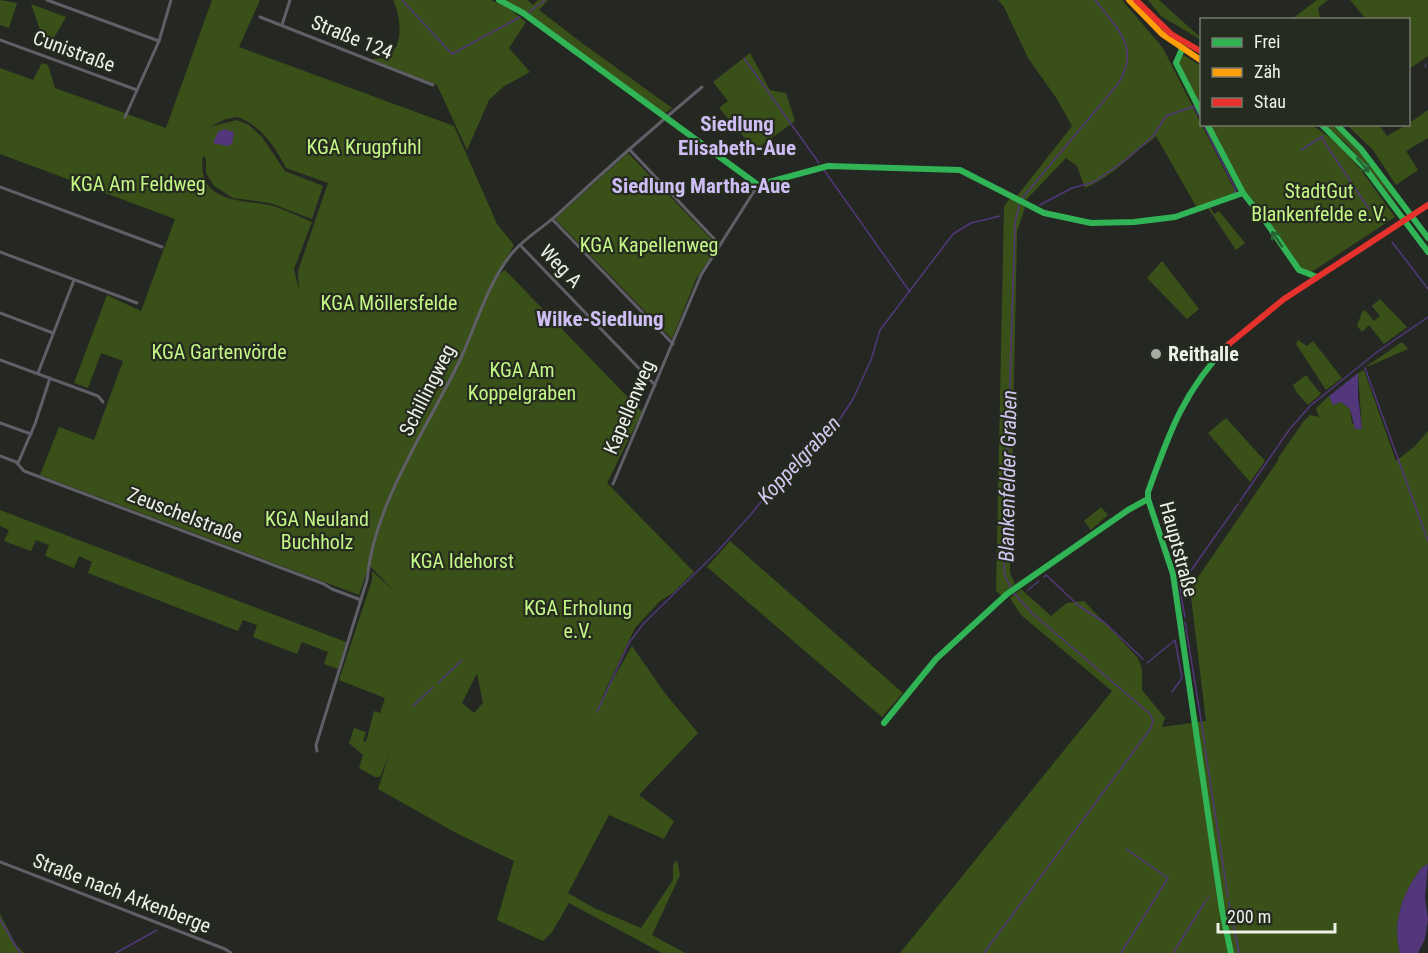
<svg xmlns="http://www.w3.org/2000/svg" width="1428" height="953" font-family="'Roboto Condensed',sans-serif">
<rect width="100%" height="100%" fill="#252822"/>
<g fill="#3a5019" fill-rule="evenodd">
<polygon points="0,0 17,3 9,28 0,25"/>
<path d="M212,0H260L239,47L454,126L497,224L514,245L498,275L505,270L642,412L607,483L694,572L673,593L660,601L635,628L600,702L632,646L664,692L698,733L639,795L674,821L664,839L609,815L568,893L594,908L641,928L673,880V865L677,860L680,875L652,935L685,953H662L569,903L552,932L543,941L497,920L514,861L458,834L378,789L389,755L380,777H375L359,768L363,755L349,743L354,728L366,732L363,741L366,742L374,711L380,713L385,698L339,680L372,580V571L396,593L369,565L359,595L40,475L59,427L94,440L123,361L101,353L88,388L74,383L107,295L141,311L175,219L0,154V68L33,80L42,63L48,65L55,88L166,128ZM238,117C262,127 274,145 286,168L328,183L298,271L299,290L294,269L312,222C297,216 279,206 263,204C232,200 197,198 203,156L206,158V173L214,186L233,198L270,203L312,219L323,186L285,171L262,137L249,125L237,120L209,127L226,119ZM477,673L483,703L474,713L462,703Z"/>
<path d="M393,0H491L508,8L526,22L509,48L530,72L503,87L489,100L467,150L437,85L371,59L389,58C392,54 395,49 397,45C402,33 399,11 393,0Z"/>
<polygon points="502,0 527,0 533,5 538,0 548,0 539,10 582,43 672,108 664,114"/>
<path d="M998,0H1122L1163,48L1236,193L1197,208L1156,136C1151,141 1146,144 1141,148C1123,163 1107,179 1085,188L1077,166L1066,158L1026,200L1017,196L1072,126L1057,99L1028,58L1004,7Z"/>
<polygon points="1148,0 1159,0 1201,38 1201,40 1161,16"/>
<polygon points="1317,0 1328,0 1318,8 1320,18 1292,19"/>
<polygon points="1350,0 1428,0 1428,56 1409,69 1408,20 1366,19"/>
<polygon points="31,4 66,17 47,50"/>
<polygon points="750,53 770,90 786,93 795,121 755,150 719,108 728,101 713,82"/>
<polygon points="1182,54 1201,66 1201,108 1178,63"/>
<polygon points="1428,110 1428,138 1406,151 1418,170 1396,185 1373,150 1347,125 1379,125 1387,136 1408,124"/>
<polygon points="1210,125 1312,125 1332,139 1347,154 1361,170 1395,217 1310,273 1298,268 1244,190"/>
<polygon points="1325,125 1332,125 1358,149 1403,210 1348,145"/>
<polygon points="628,153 718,246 696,279 672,339 555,219"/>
<polygon points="1010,198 1025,207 1017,232 1010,573 1015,584 1002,596 996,591 1004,207"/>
<polygon points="1210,207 1214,214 1219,211 1245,243 1236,250 1208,208"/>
<polygon points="1162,261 1199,309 1187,319 1147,278"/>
<polygon points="1380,299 1407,327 1384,344 1369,325 1362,332 1357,326 1362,312 1365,310 1374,321 1380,316 1372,306"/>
<polygon points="1298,340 1307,346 1313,341 1342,378 1326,390 1296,344"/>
<polygon points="1402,342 1408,349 1367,367 1367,366"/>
<path d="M1364,370L1396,461L1414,447L1428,431V864C1421,867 1419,871 1415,877C1400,900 1393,925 1400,953H900L1112,691L1021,615L1010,598L1021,589L1051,616L1067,603L1084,601L1138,658L1142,669V690L1165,718L1162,727L1206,721L1190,589L1279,459L1278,458L1304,421L1310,415L1319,417L1316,408L1329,396L1333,405L1341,402L1350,409L1352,423L1362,429L1358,373Z"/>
<polygon points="1306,375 1321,394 1308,405 1297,393 1293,385"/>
<polygon points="1226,418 1265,461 1250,482 1208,433"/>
<polygon points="1101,507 1108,515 1091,530 1084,521"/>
<polygon points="0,510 346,642 338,669 324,664 328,652 302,642 297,654 253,637 257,625 243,620 238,631 88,573 92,562 79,556 74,568 45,556 49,545 36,540 31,551 4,541 9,530 0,526"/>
<polygon points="730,541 903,693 882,717 707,567"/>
<polygon points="0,914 16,945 24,953 0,953"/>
</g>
<g fill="#52377b">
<polygon points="224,129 234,132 232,144 227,146 213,143 218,132"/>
<polygon points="1358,373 1358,396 1362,429 1355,429 1350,409 1341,402 1333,405 1329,396"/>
<path d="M1428,864L1425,898L1428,919L1425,939L1418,953H1400C1393,925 1400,900 1415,877C1419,871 1421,867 1428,864Z"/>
</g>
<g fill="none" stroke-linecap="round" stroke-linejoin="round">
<g stroke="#52377b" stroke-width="1.5">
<polyline points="402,0 452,54 520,17"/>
<polyline points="529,12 545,0"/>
<polyline points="744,58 819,163"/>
<polyline points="1425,67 1426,64"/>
<polyline points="1194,107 1202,121"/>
<polyline points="1203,124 1236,190 1234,194 1229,196"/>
<polyline points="1323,136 1321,137 1369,209"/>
<polyline points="1301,150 1320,138"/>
<polyline points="824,170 910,292"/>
<polyline points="1040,205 1072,188 1094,182 1128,158 1153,136 1166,116 1195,106"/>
<polyline points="1392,242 1428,289"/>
<polyline points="1365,368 1428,541"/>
<polyline points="1240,501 1289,430 1310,406 1377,352 1428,317"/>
<polyline points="1044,577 1046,575 1079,606 1104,622 1143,659"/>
<path d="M1011,588L1005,576L1004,567L1015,223L1019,205L1024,196L1118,84C1141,48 1117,28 1095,0"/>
<polyline points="1028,590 1039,581"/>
<polyline points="1181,594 1180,586 1238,504"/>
<polyline points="1181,596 1185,617"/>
<polyline points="1185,622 1205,744"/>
<polyline points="1147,663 1175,640 1182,678 1172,692"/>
<polyline points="438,683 462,660"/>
<polyline points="413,706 433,687"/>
<polyline points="597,712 629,643 644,623 717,552 753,512 783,474 840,419 853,399 871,360 880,330 953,234 971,223 1000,216"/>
<polyline points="1205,748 1228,897"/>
<polyline points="1207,899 1209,897"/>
<polyline points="1229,902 1239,953"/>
<polyline points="0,919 20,953"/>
<polyline points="116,953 157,930"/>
<polyline points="984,953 1151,728 1153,721 1150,714 1032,613 1013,592"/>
<polyline points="1121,953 1168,878 1126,849"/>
<polyline points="1173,953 1205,902"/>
</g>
<g stroke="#605e66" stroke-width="3">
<polyline points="47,0 159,41"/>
<polyline points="260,17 433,85"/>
<polyline points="282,25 290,0"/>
<polyline points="0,40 137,90"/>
<polyline points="125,117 159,41 171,0"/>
<polyline points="629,149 720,245"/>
<polyline points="0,187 162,247"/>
<polyline points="552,219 673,344"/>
<polyline points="520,245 655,385"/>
<polyline points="0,252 137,303"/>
<polyline points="0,313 53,333"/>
<polyline points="0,360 98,396 103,402"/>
<polyline points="38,373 74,280"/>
<polyline points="0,423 31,434"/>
<polyline points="0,456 16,462 24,471 324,584 332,589 361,600"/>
<polyline points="18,463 35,424 50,378"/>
<polyline points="613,484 701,275 758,185"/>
<path d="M317,751L316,745L367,580C374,503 428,427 461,358C477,323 488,282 513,252C526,237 544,227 558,214C605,170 653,128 702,87"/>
<polyline points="0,862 225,949 231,953"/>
</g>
<g stroke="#30b455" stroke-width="6">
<polyline points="499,0 523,13 758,185 828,166 960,170 1044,213 1091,223 1134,222 1175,217 1243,193"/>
<polyline points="1182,49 1176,63 1202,114"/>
<polyline points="1207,124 1243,193 1266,222 1299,270 1317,277"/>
<polyline points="1321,124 1365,168 1428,252"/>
<polyline points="1336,124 1361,149 1428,238"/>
<path d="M1229,344C1184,390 1169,433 1148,492V499L1173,574L1222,910L1231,953"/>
<polyline points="884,723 936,659 1007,594 1128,510 1148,499"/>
</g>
<polyline stroke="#ff9f0a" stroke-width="6" points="1129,0 1162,34 1202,61"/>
<g stroke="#e5322d" stroke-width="6">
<polyline points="1136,0 1171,34 1202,52"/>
<polyline points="1229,344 1284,299 1428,205"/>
</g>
</g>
<defs><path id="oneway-shaft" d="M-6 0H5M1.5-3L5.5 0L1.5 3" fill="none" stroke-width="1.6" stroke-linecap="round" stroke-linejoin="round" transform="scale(1.5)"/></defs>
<g stroke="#296235">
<use href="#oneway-shaft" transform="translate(1363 165) rotate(50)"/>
<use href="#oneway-shaft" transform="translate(1277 239) rotate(-124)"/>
</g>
<circle fill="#a7aba3" stroke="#252b1f" stroke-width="2" cx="1156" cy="354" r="6"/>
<g text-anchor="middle" stroke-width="4.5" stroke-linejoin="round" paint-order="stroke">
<g font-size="20" fill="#edf1e9" stroke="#252b1f">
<text transform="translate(352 37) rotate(22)" y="7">Straße 124</text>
<text transform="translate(74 51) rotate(20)" y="7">Cunistraße</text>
<text transform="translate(561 266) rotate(46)" y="7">Weg A</text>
<text transform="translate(427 390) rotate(-63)" y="7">Schillingweg</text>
<text transform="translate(629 407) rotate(-67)" y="7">Kapellenweg</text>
<text transform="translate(185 515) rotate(21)" y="7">Zeuschelstraße</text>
<text transform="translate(1179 549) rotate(75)" y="7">Hauptstraße</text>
<text transform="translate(122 893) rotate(21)" y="7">Straße nach Arkenberge</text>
</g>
<g font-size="20" fill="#c4f786" stroke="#252b1f">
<text x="364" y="154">KGA Krugpfuhl</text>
<text x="138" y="191">KGA Am Feldweg</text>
<text x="1319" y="198">StadtGut<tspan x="1319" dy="23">Blankenfelde e.V.</tspan></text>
<text x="649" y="252">KGA Kapellenweg</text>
<text x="389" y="310">KGA Möllersfelde</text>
<text x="219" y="359">KGA Gartenvörde</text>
<text x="522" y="377">KGA Am<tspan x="522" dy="23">Koppelgraben</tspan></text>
<text x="317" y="526">KGA Neuland<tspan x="317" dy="23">Buchholz</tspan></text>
<text x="462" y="568">KGA Idehorst</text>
<text x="578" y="615">KGA Erholung<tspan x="578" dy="23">e.V.</tspan></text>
</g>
<g font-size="20" font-weight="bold" fill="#edf1e9" stroke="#252b1f" text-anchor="start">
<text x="1168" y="361">Reithalle</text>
</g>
<g font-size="21" font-weight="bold" fill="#cfbef6" stroke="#252b1f">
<text x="737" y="131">Siedlung<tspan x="737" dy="24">Elisabeth-Aue</tspan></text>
<text x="701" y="193">Siedlung Martha-Aue</text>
<text x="600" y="326">Wilke-Siedlung</text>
</g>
<g font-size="21" font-style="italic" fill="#d3c6f1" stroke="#252b1f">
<text transform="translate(799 460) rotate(-47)" y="7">Koppelgraben</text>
<text transform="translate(1008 476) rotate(-89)" y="7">Blankenfelder Graben</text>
</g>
</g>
<rect x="1200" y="18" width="210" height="108" fill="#252b1f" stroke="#757a70" stroke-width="1.5"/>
<rect x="1212" y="38" width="30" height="9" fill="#30b455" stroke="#757a70" stroke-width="1.5"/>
<text x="1254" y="48" font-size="18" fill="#edf1e9">Frei</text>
<rect x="1212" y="68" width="30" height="9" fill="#ff9f0a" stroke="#757a70" stroke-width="1.5"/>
<text x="1254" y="78" font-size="18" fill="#edf1e9">Zäh</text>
<rect x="1212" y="98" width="30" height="9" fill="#e5322d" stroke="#757a70" stroke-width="1.5"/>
<text x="1254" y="108" font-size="18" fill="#edf1e9">Stau</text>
<path d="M1218 923v9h117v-9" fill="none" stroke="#edf1e9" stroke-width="3"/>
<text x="1227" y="923" font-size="18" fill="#edf1e9" stroke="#252b1f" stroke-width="4.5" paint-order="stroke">200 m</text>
</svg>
